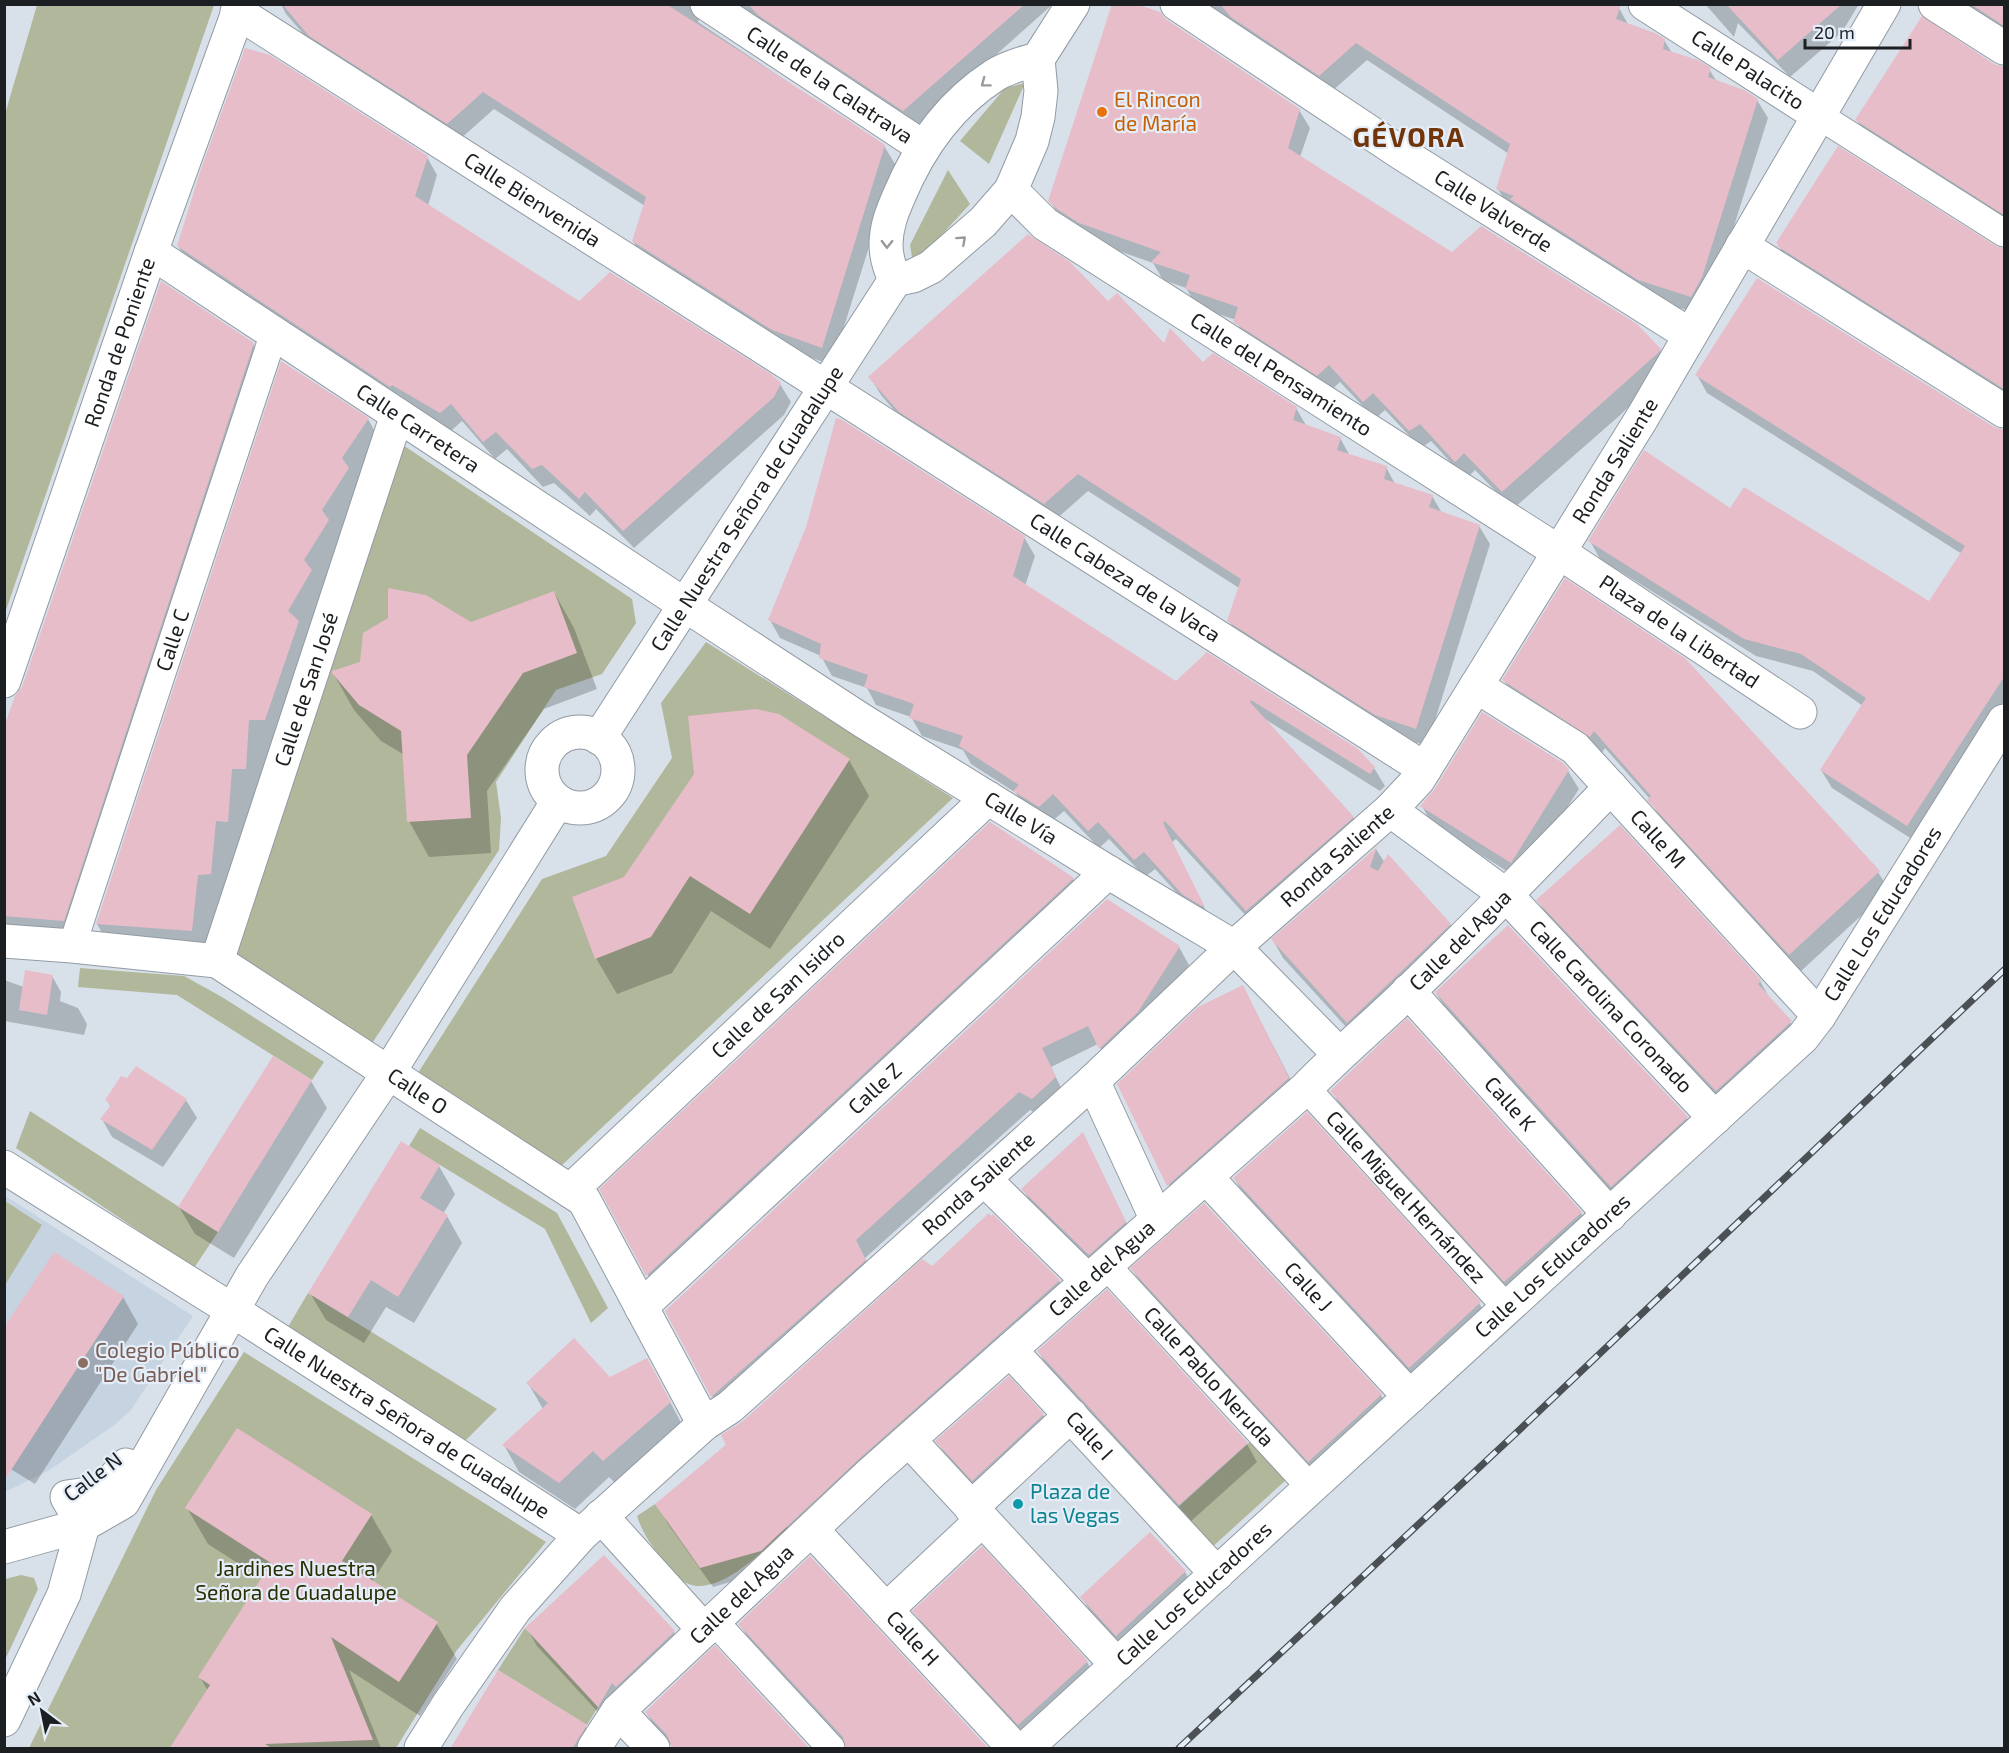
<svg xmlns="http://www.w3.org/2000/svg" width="2009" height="1753" font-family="'Exo 2',sans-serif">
<rect width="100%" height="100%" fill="#d8e1ea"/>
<polygon fill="#c6d4e2" points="4,1195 193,1316 131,1410 113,1426 48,1471 5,1492"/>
<g fill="#b1b79b">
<polygon points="37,5 214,5 5,613 5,114"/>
<polygon points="1025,83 989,164 960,141 1005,88"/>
<polygon points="948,170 970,204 926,252 912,257 910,245"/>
<polygon points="400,443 632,599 636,623 602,674 556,690 496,782 501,818 499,850 369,1048 224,955"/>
<polygon points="706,642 953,798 561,1166 416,1076 542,879 606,856 672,758 661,703"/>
<polygon points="80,968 184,976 222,997 324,1062 312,1080 177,995 78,987"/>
<polygon points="30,1111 218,1232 194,1268 16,1148"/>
<polygon points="420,1128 557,1213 608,1308 591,1323 545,1229 409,1146"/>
<polygon points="5,1201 42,1225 5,1285"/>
<polygon points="308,1293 497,1409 465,1441 288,1327"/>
<polygon points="244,1352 546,1542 457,1650 396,1748 29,1748 156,1490"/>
<polygon points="1252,1440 1287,1479 1210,1549 1175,1510"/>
<path d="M655,1504L701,1567L782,1517L788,1529C765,1548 719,1599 686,1583C678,1579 671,1570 666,1564C654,1549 643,1535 637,1516Z"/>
<polygon points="21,1575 34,1578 38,1589 5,1660 5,1579"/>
<polygon points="525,1628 598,1707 587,1725 498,1670"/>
</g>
<g fill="#0003">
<polygon points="281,4 711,4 701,12 698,22 884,146 895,164 832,365 783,348 644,259 633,241 645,206 494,109 458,141 321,54 286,14"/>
<polygon points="724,4 1053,4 914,128"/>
<polygon points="1194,4 1609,4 1619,8 1629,26 1664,40 1672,53 1709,69 1717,82 1757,100 1768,118 1712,296 1701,315 1650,298 1508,207 1498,189 1509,154 1367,60 1330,93"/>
<polygon points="1705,4 1859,4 1842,32 1790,77 1738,23 1734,37"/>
<polygon points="2004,4 2004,37 1953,5"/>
<polygon points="1166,21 1299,110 1310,128 1300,157 1452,254 1660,350 1670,368 1618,417 1513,509 1475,470 1466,479 1431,441 1421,448 1385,410 1375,419 1340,382 1328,393 1246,340 1236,320 1197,307 1186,288 1163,280 1153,263 1090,241 1061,219 1050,201"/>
<polygon points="1994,65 2004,68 2004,225 1868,138 1857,120"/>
<polygon points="427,157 437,175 428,206 579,303 780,384 791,402 784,415 634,548 596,509 590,516 554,483 543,487 507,449 495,459 462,421 451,431 189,264 178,246"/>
<polygon points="1779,246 2004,250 2004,400 1789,264"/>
<polygon points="1108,304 1165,346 1296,408 1307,427 1340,438 1350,456 1386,467 1395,484 1432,496 1442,513 1479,526 1490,544 1427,746 1387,733 1239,639 1229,620 1239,588 1088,491 1054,521 911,430 881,395 870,377"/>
<polygon points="253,344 264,362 74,939 4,933 4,731"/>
<polygon points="282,363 368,419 388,455 212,967 118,960 97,924"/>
<polygon points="1697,375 2004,431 2004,710 1918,843 1832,788 1821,770 1863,706 1813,671 1756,656 1600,559 1590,541 1731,511 1930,603 1962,554 1707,393"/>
<polygon points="1024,537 1035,556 1025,586 1176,683 1207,654 1374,768 1385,786 1380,791 1265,719 1353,817 1363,835 1257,928 1176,839 1172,842 1212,923 1195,913 1155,869 1145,877 1109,839 1099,848 1064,811 1049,824 1025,809 1016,793 971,764 963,750 922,736 911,717 876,705 867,688 832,676 821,656 780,638 770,620"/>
<polygon points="554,592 574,628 597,689 544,709 487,791 491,853 429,857 409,821 403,754 381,741 354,710 333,673"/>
<polygon points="1504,680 1878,872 1889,890 1800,972 1660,818 1650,799 1605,748 1601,754 1514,698"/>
<polygon points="849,760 869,796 770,949 711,911 672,973 617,994 596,958 625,878"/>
<polygon points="1568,771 1579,789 1521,880 1432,824 1422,806 1435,791"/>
<polygon points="991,823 1073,879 1084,896 658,1293 601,1190"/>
<polygon points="1376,849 1385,863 1450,924 1460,942 1358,1040 1283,958 1273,940"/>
<polygon points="1538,900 1760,981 1770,999 1790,1022 1801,1040 1727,1108 1548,918"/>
<polygon points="1179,947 1189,965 1148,1031 1111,1066 1098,1044 1051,1067 1065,1096 1043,1117 1030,1110 865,1258 875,1278 722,1414 666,1311"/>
<polygon points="52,976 61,992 60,1001 78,1008 87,1024 84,1035 4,1021 4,980 24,987"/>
<polygon points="1243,987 1299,1096 1178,1203 1119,1085"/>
<polygon points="1436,993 1687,1118 1697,1136 1622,1204 1447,1011"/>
<polygon points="1407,1020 1581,1213 1591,1231 1516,1299 1342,1109 1332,1091"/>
<polygon points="311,1081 327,1108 234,1258 195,1234 179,1207"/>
<polygon points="107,1100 186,1100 197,1118 163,1167 112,1137 102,1119 111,1107"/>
<polygon points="401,1143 439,1166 455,1194 443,1214 447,1216 462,1243 414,1323 386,1307 364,1343 326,1320 310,1293"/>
<polygon points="1092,1152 1135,1241 1100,1272 1033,1207 1023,1189"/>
<polygon points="1234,1178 1479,1303 1490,1321 1420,1385 1245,1196"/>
<polygon points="993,1216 1059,1281 1071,1301 772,1570 713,1587 668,1524 657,1504"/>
<polygon points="1132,1269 1381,1395 1391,1413 1319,1479 1143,1287"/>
<polygon points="1107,1291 1247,1444 1257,1462 1190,1522 1049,1370 1039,1352"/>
<polygon points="123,1297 138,1324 35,1484 4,1465"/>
<polygon points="1009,1378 1043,1415 1053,1433 984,1498 948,1459 937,1441"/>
<polygon points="610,1379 662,1387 685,1430 619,1487 609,1477 575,1509 519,1472 504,1445 543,1409 528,1383"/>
<polygon points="187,1508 371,1515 392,1551 372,1582 436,1623 457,1659 420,1716 349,1670 381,1748 171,1748 208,1691 200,1677 262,1579 208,1544"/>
<polygon points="1150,1534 1185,1572 1195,1590 1127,1653 1092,1615 1082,1597"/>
<polygon points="981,1548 1087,1662 1097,1680 1029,1742 925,1629 914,1611"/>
<polygon points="604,1557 674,1632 684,1650 608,1723 537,1646 527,1628"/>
<polygon points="810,1558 848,1748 750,1642 740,1624"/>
<polygon points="646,1712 808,1748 674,1748 657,1730"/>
<polygon points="585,1726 596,1744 593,1748 452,1748"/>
</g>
<g fill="#e7bdc9">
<polygon points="282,4 666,4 848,120 885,145 822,348 772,330 632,241 646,197 483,92 447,124 309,36"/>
<polygon points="748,4 1025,4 903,111 758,15"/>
<polygon points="1112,4 1136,4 1160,12 1167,20 1300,109 1288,148 1452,252 1481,226 1637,324 1661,349 1658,353 1502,492 1464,453 1455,462 1420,424 1409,431 1373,393 1363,402 1329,365 1317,376 1233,322 1238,307 1185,289 1190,275 1151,262 1161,252 1079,223 1057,209 1048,201"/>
<polygon points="1220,4 1621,4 1616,19 1655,33 1665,39 1663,49 1698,60 1711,68 1708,77 1744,90 1758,99 1702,277 1691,297 1638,280 1510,199 1514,196 1496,189 1510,144 1356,43 1319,76 1231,17"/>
<polygon points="1726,4 1842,4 1778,60"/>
<polygon points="1971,4 2004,4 2004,26"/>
<polygon points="1922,16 1994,64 2004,67 2004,215 1855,120"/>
<polygon points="245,48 270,55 428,156 415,196 579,301 610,272 771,374 781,383 774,397 623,531 585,492 579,499 542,465 532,469 496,432 483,442 451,404 440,413 392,385 390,387 177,246 201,169"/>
<polygon points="1838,146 1996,246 2004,249 2004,389 1777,246 1778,244 1776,243"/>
<polygon points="1028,234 1070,262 1108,301 1117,293 1164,343 1170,328 1203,362 1213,353 1297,407 1293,420 1341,437 1337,450 1387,466 1384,479 1433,495 1429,507 1480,525 1416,729 1375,715 1227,621 1241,579 1078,474 1044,504 899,412 868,377"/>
<polygon points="1757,278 1994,427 2004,430 2004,677 1907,826 1820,770 1866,698 1801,654 1744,639 1588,541 1644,450 1730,508 1744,487 1929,601 1965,546 1695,375"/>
<polygon points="161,281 254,343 64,921 4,916 4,727 15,696 22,687"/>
<polygon points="281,361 369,418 342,458 349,468 322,510 329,520 304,560 312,570 288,611 299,621 265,720 249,720 246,769 232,769 228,822 216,821 211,874 198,875 192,931 96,924"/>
<polygon points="836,418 842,420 1025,536 1013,576 1176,681 1207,652 1358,749 1375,767 1370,774 1251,700 1250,702 1354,817 1246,911 1165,821 1163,823 1204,905 1202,906 1183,895 1144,852 1134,860 1098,822 1088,831 1053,794 1039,807 1013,791 1019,785 959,746 963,736 909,718 914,704 864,687 868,675 819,658 821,644 768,620 806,527"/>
<polygon points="1565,578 1686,659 1880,871 1789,955 1647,800 1651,796 1594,731 1590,737 1502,680"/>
<polygon points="388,588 426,595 471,622 554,591 577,653 523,673 467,755 471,818 407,822 401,731 359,705 332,673 332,671 360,662 363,633 388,618"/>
<polygon points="756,709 779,714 850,759 750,914 690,876 651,937 595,959 572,897 624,877 694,774 688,716"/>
<polygon points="1482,712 1563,763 1569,770 1511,863 1420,806 1434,790"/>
<polygon points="990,822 1074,878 646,1276 599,1189"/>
<polygon points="1620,825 1761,980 1758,984 1792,1021 1716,1091 1536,900"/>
<polygon points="1377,847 1370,867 1378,871 1388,854 1451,924 1347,1023 1271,939"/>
<polygon points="1107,899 1180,946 1138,1012 1099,1049 1088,1026 1042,1048 1056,1077 1032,1099 1019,1092 856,1240 866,1260 711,1397 665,1311"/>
<polygon points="1508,925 1688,1117 1611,1187 1435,992"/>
<polygon points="25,970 53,975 47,1015 19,1010"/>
<polygon points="1243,985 1289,1078 1167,1186 1117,1084 1198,1007"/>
<polygon points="1407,1018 1582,1212 1504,1282 1330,1091"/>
<polygon points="273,1056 312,1080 218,1232 178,1207"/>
<polygon points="136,1066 187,1099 152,1150 100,1119 111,1105 105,1100 121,1076 127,1078"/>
<polygon points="1307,1112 1481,1302 1409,1368 1233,1178"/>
<polygon points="1083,1132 1126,1222 1089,1255 1021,1189"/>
<polygon points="401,1141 440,1165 420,1198 448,1215 398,1297 371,1280 348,1317 308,1293"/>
<polygon points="1204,1203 1382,1394 1308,1462 1130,1268"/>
<polygon points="989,1213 991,1216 993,1214 1060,1280 859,1459 761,1551 700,1568 655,1504 726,1445 721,1435 743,1421 922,1259 932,1266"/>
<polygon points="54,1252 124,1296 4,1481 4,1327"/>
<polygon points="1107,1289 1248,1443 1179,1505 1037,1351"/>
<polygon points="574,1338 610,1377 647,1358 671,1402 603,1461 593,1451 559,1483 502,1445 548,1403 526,1383"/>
<polygon points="1009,1376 1044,1414 972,1481 935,1441"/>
<polygon points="237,1428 372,1514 342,1561 438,1622 399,1682 331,1637 373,1740 265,1744 273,1749 169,1749 210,1685 198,1677 271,1563 185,1508"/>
<polygon points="1150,1532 1186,1571 1116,1636 1080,1597"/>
<polygon points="982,1546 1088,1661 1018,1725 912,1611"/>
<polygon points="604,1555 675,1631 616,1687 612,1683 598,1707 525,1628"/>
<polygon points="810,1556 872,1622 989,1749 846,1749 843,1737 738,1624"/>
<polygon points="715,1645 810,1749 673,1749 667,1735 645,1712"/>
<polygon points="498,1670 587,1725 572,1749 450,1749"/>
</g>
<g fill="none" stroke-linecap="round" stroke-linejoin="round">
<g stroke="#929ba3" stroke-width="29">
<g id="pedestrian">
<polyline points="1818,115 2004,233"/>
<path id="s1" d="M72,946L274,333"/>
<path id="s2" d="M1306,1088L1507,1308"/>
<path id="s3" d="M1106,1265L1311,1488"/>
<polyline points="714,1621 831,1748"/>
</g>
</g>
<g stroke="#929ba3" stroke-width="35">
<g id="minor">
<path id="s4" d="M707,4L923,147"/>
<path id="s5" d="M1177,4L1401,153L1690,335"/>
<path id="s6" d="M1645,4L1818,115"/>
<polyline points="1935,4 2004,48"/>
<path id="s7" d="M237,12L1425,769"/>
<path id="s8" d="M1011,190L1045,224L1559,552L1800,712"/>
<polyline points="1742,246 2004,411"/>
<path id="s9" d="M151,252L685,605L863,721L1108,872L1234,947L1339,1054"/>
<path d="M895,280C890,269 886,257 886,245C886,227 892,212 899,196C919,148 950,104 995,75C1008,67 1023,63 1038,59"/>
<path id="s10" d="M4,681L151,252L241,4"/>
<path id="s11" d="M1476,686L1575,748L1819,1016"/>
<circle cx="580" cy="770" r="38"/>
<path id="s12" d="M599,738L895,280L913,276L931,267L983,222L1011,190L1032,141L1038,117L1041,91L1038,59L1073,4"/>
<path id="s13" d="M1390,810L1506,895L1715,1118"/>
<path id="s14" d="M4,941L72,946L217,961L584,1200L704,1424"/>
<path id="s15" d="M217,961L397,415"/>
<path id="s16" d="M1408,991L1610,1215"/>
<polyline points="1093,1081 1157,1220"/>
<path id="s17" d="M4,1167L232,1310L581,1535"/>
<path id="s18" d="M1206,1177L1410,1397"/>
<polyline points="984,1179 1088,1281"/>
<path id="s19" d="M570,1191L988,798"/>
<path id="s20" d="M641,1307L1108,872"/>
<path id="s21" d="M1010,1350L1217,1574"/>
<polyline points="909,1440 1117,1665"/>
<polyline points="971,1508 1071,1415"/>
<polyline points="601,1516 704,1630"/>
<path id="s22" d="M812,1530L1014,1748"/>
<polyline points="4,1547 83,1525 67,1497 102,1492 126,1465"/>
<polyline points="886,1610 982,1520"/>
<polyline points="618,1711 653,1748"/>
<polyline points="4,1720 64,1594 83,1525 123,1502 252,1276 389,1072 558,801"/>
<path id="s23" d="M421,1748L448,1705L515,1609L581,1535L704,1424L730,1407L1093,1081L1234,947L1390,810L1418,780L1642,418L1884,4"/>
<path id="s24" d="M594,1748L618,1711L871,1473L1306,1088C1339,1054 1375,1024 1409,991C1478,925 1544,856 1611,787"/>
<path id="s25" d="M1026,1748L1803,1037L1819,1016L2004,721"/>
</g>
</g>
<use href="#pedestrian" stroke="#fff" stroke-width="27"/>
<use href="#minor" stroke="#fff" stroke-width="33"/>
<g stroke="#4a5054" stroke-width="7">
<polyline id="rail" points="1179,1748 1514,1435 2004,970"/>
</g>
<use href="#rail" stroke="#e5eef8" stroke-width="4.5" stroke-dasharray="14" stroke-linecap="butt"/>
</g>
<defs><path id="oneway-chevron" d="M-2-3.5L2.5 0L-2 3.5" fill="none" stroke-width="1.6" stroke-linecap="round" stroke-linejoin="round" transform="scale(1.5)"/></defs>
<g stroke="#989a9c">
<use href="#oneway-chevron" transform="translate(985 83) rotate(143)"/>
<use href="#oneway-chevron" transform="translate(962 240) rotate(-42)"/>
<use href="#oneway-chevron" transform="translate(887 244) rotate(91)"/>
</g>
<circle fill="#e8710a" stroke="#e5eef8" stroke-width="2" cx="1102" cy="112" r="6"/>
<circle fill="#8d6e63" stroke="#e5eef8" stroke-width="2" cx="83" cy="1363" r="6"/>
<circle fill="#0f9aa8" stroke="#e5eef8" stroke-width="2" cx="1018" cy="1504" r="6"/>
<g text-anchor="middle" stroke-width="4.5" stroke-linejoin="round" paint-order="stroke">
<g font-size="21" fill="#1b1f22" stroke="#e5eef8">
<text dy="7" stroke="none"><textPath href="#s6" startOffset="122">Calle Palacito</textPath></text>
<text dy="7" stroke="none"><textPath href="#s4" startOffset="147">Calle de la Calatrava</textPath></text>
<text dy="7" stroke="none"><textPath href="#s7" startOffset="350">Calle Bienvenida</textPath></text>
<text dy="7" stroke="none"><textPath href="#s5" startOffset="378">Calle Valverde</textPath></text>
<text dy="7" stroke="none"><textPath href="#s10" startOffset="358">Ronda de Poniente</textPath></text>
<text dy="7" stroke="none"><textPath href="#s8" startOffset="328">Calle del Pensamiento</textPath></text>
<text dy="7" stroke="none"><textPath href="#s9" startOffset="320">Calle Carretera</textPath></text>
<text dy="7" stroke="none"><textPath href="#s23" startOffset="1770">Ronda Saliente</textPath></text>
<text dy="7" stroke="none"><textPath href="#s12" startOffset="273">Calle Nuestra Señora de Guadalupe</textPath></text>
<text dy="7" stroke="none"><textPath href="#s7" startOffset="1053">Calle Cabeza de la Vaca</textPath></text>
<text dy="7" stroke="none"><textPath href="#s8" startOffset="802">Plaza de la Libertad</textPath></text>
<text dy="7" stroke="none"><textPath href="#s1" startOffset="322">Calle C</textPath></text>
<text dy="7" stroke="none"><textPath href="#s15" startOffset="286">Calle de San José</textPath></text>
<text dy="7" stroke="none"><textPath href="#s9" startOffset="1038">Calle Vía</textPath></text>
<text dy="7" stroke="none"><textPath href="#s11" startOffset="240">Calle M</textPath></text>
<text dy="7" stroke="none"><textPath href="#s23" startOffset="1284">Ronda Saliente</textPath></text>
<text dy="7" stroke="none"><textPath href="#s25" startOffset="1200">Calle Los Educadores</textPath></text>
<text dy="7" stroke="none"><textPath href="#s24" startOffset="1186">Calle del Agua</textPath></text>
<text dy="7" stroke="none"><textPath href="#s19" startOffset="286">Calle de San Isidro</textPath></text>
<text dy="7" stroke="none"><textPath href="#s13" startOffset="297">Calle Carolina Coronado</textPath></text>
<text dy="7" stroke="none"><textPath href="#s20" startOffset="320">Calle Z</textPath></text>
<text dy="7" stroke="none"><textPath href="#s14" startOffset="453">Calle O</textPath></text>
<text dy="7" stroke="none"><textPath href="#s16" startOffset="152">Calle K</textPath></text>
<text dy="7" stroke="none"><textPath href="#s23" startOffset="798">Ronda Saliente</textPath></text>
<text dy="7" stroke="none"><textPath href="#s2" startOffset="148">Calle Miguel Hernández</textPath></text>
<text dy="7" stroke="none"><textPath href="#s25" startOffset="714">Calle Los Educadores</textPath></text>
<text dy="7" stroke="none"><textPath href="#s24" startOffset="700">Calle del Agua</textPath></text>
<text dy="7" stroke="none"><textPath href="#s18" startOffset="150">Calle J</textPath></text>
<text dy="7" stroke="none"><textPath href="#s3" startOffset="152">Calle Pablo Neruda</textPath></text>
<text dy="7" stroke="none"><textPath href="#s17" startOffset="477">Calle Nuestra Señora de Guadalupe</textPath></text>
<text dy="7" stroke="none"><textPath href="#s21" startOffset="117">Calle I</textPath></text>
<text transform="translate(93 1477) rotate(-37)" y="7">Calle N</text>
<text dy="7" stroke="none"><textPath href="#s25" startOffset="228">Calle Los Educadores</textPath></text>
<text dy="7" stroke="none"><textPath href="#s24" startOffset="214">Calle del Agua</textPath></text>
<text dy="7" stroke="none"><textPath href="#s22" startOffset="148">Calle H</textPath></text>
</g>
<g font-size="21" fill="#c56008" stroke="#e5eef8" text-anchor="start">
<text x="1114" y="107">El Rincon<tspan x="1114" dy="24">de María</tspan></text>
</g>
<g font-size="21" fill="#785e54" stroke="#e5eef8" text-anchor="start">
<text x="95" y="1358">Colegio Público<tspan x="95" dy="24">"De Gabriel"</tspan></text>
</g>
<g font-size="21" fill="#0d838f" stroke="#e5eef8" text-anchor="start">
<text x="1030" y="1499">Plaza de<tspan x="1030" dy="24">las Vegas</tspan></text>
</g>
<g font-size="21" fill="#292f01" stroke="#e5eef8">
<text x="296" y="1576">Jardines Nuestra<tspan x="296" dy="24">Señora de Guadalupe</tspan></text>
</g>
<g font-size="27" font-weight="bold" letter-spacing="1.5" fill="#72350a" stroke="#e5eef8">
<text x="1409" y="147">GÉVORA</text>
</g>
</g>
<rect width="2009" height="1753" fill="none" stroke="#1b1f22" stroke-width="12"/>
<g transform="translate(42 1711) rotate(328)" stroke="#e5eef8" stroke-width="4.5" paint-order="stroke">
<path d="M0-4.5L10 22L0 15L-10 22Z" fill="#1b1f22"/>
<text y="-9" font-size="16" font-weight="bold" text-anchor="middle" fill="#1b1f22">N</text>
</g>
<path d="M1805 39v9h105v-9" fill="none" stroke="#1b1f22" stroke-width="3"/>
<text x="1814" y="39" font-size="18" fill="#1b1f22" stroke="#e5eef8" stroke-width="4.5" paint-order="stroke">20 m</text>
</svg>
